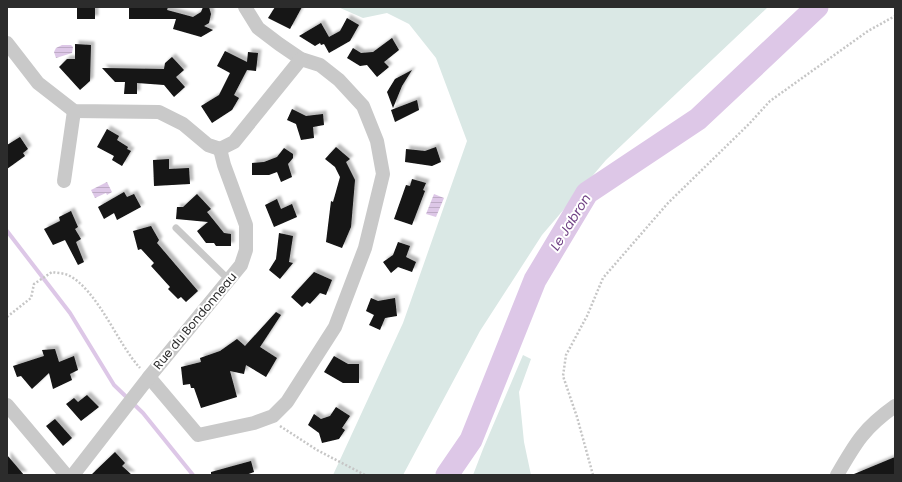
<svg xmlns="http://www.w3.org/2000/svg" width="902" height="482" font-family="Poppins,sans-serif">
<defs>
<pattern id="water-rules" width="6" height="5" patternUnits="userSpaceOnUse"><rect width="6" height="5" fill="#ddc7e7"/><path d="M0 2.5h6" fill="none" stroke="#beabc6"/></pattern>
<filter id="shadow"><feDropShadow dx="3.5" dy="-3.5" stdDeviation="1" flood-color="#0004"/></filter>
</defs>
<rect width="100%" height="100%" fill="#fff"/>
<g fill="#dae8e5">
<polygon points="338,7 768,7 606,160 542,235 480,331 403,475 333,475 403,323 467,141 436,58 409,24 387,13 363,18"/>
<polygon points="523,355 531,359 519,392 524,442 531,475 473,475 483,449"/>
</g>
<g fill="url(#water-rules)">
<polygon points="62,45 71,45 73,47 72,53 56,58 54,52 56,48"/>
<polygon points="107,182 112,192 107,195 106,193 95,198 91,190"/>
<polygon points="434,194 444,198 436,217 426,214"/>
</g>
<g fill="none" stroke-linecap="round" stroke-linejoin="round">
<polyline stroke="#ddc7e7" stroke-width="4" points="7,231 70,313 114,385 143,413 193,475"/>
<polyline stroke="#ddc7e7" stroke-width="23" points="447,475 471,440 535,280 587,193 698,119 817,7"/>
</g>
<g fill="#131313" filter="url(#shadow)">
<rect x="77" y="7" width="18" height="12"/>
<polygon points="129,7 168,7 167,10 193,17 201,12 203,7 209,7 211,14 209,23 204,26 213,30 201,37 173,29 176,19 129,19"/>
<polygon points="275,7 302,7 290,29 268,18"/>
<polygon points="347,18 359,25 350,41 329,53 324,44 321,45 320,43 315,46 299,36 321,23 329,37 340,31"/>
<polygon points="392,38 399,50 384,62 389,67 377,77 367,65 360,66 347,58 353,48 361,53 373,52"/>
<polygon points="75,44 91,45 90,81 80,90 59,67 67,59 75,59"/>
<polygon points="225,51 247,62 248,52 258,53 256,71 247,70 234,95 239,98 232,110 212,123 201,106 219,95 230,73 217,66"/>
<polygon points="172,57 184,70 176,77 185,87 174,97 164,85 137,83 137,94 124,94 125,82 115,82 102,68 164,69 165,63"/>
<polygon points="412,70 402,86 393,108 387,92 395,79"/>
<polygon points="417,100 419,110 395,122 391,110"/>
<polygon points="292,109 306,116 323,114 324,125 313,127 314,138 301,140 296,124 287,120"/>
<polygon points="107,129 119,136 117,140 128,147 127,149 131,151 122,166 112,160 114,156 97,147"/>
<polygon points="20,137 28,149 23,153 25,156 7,169 7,145"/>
<polygon points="336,147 350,159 346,162 355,180 351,227 342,248 326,242 331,201 333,202 340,177 335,167 325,159"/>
<polygon points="436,147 441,162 432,166 405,162 406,149 425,151"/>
<polygon points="284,148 293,154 293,158 288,164 292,177 281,182 277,172 269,175 252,175 252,163 264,162 277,157"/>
<polygon points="169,159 169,169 189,168 190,184 154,186 153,160"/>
<polygon points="412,179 426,183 423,190 425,191 412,225 394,219 406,185 410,186"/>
<polygon points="124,192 127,197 134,194 141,207 117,220 114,213 104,219 98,207"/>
<polygon points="197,194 211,209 207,212 224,233 231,234 231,246 216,246 214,243 206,243 197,231 208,222 176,219 177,207 183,207"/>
<polygon points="277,199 281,209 292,204 297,217 274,227 265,205"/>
<polygon points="71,211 78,227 75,229 81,239 76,242 84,262 78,265 65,240 53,245 44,229 60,221 59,217"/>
<polygon points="151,226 159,240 157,243 198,291 186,302 181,297 178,299 168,289 170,287 151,266 154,263 141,249 138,250 133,231"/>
<polygon points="279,233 293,236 289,262 293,263 280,279 269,270 276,259"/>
<polygon points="398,242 410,246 406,257 416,262 412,272 398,267 391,273 383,262 393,255"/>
<polygon points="314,272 332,280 326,295 320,293 310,304 307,302 302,307 291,297"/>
<polygon points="371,298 378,301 395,298 397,316 385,318 380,330 369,325 374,315 366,311"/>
<polygon points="276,312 281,315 260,347 277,358 266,377 246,365 244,374 230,371 237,397 201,408 194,388 191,388 190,384 183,385 181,367 201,362 200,358 220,351 237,339 245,346"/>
<polygon points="55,349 59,362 74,356 78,370 70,374 72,380 53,389 49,373 32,389 21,376 17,377 13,366 44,356 42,350"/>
<polygon points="334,356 348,364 359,364 359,383 343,383 324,372"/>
<polygon points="87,395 99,407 81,421 66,404 74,398 78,402"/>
<polygon points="336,407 350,416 342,428 345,430 339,439 322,443 319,433 308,425 314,414 321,419 330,416"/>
<polygon points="55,419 72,438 63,446 46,426"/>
<polygon points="115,452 125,463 122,466 132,475 91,475"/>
<polygon points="7,455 24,475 7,475"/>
<polygon points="895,457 895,475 854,475 854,474"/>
<polygon points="251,461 254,472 246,475 211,475 211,472"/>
</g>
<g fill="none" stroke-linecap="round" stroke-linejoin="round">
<g stroke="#c6c6c6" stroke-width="2.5" stroke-dasharray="2 2" stroke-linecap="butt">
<path d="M7,317L31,298L34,284L52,272C57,273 63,273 68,275C98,290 117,343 140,368"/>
<polyline points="280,426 317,450 365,475"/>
<polyline points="593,475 577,417 563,376 566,355 587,316 603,278 668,203 749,124 770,101 868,31 895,16"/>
</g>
<polyline stroke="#c9c9c9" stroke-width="7" points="176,228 229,280"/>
<g stroke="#c9c9c9" stroke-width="14">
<polyline points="7,43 38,83 74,111 159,112 183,124 208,145 220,149"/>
<polyline points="64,181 74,111"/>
<polyline points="149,377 198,435 254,423 273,416 287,402 335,327 365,248 383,174 377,141 363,106 339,80 320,65 301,59 279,44 258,28 245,7"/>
<polyline points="7,405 66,475"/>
<polyline points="73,475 149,377 241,265 246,250 246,225 224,165 220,149 234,142 301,59"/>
<path d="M837,475C856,442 864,428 895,406"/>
</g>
</g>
<g text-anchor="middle" stroke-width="4" stroke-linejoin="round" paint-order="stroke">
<g font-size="12" fill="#2c2c2c" stroke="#fff">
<text transform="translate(195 321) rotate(-50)" y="4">Rue du Bondonneau</text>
</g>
<g font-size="13" font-style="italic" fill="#714285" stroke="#fff">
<text transform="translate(570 222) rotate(-58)" y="5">Le Jabron</text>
</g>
</g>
<rect width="902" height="482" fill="none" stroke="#2c2c2c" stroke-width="16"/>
</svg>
